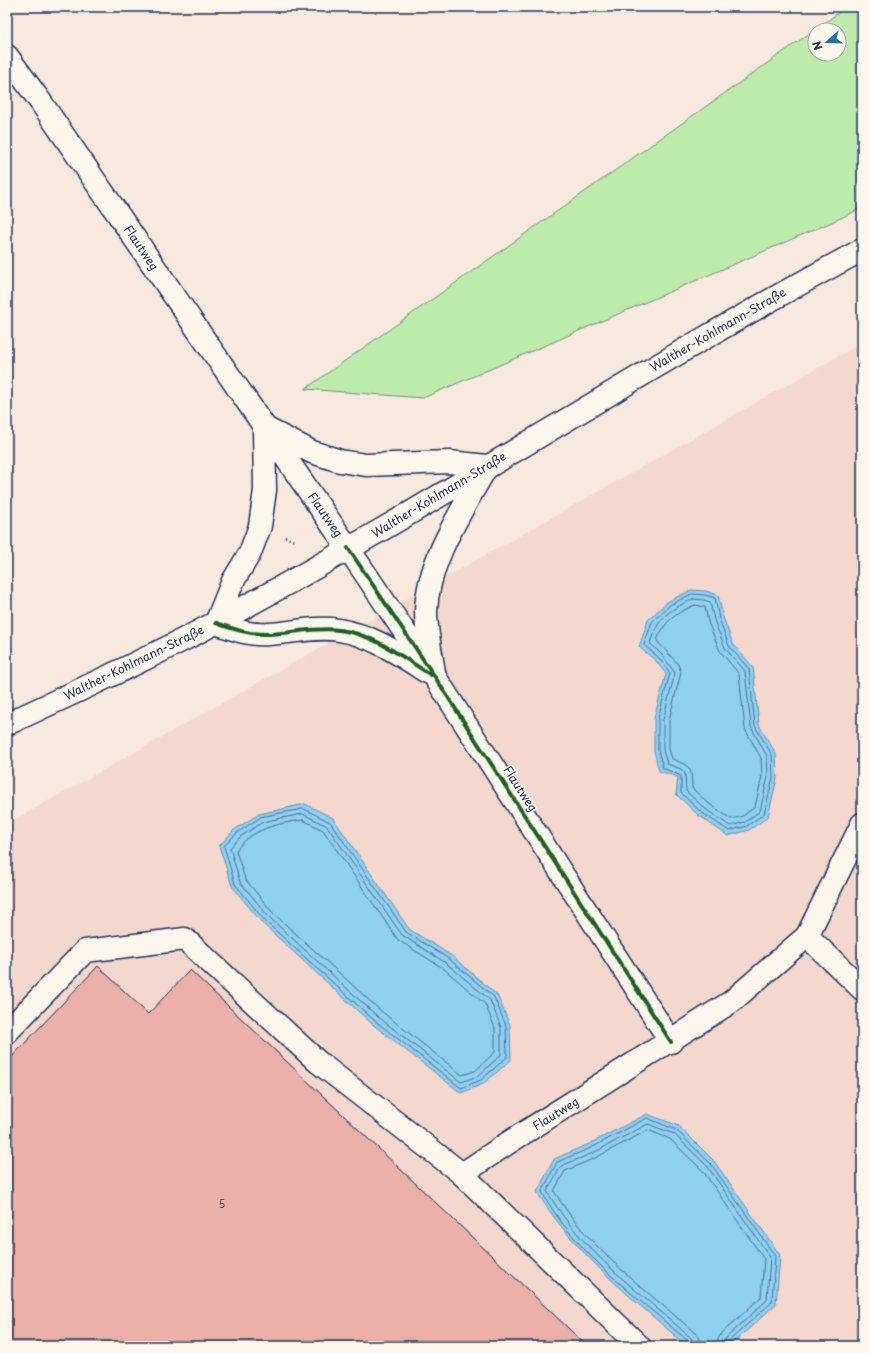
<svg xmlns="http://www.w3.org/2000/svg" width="869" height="1353" font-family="'Playpen Sans',sans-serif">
<defs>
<filter id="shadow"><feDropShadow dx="3.5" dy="3.5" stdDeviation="0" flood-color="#0004"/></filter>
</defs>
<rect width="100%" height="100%" fill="#f8e9de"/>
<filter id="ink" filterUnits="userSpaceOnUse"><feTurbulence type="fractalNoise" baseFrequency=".025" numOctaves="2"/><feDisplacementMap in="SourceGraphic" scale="8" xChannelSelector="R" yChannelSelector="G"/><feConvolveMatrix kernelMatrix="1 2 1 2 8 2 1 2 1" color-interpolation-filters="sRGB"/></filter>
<g filter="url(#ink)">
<polygon fill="#f4d8ce" points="862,343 862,1346 7,1346 7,824"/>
<path fill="#bdecaa" stroke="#6c8e84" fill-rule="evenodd" d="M847,7H862V208L832,222L423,398L305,389ZM815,30H839V54H815Z"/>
<g fill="#8fcff0" stroke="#618fb6">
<polygon points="691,590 706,591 718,595 723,617 733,644 753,667 759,725 776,754 777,778 768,817 749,830 728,836 698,815 676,794 678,777 659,771 654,751 654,718 666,674 656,661 639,647 648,620 667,602"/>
<polygon points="305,804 333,818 409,929 452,956 497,995 510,1025 511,1060 483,1084 461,1093 371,1023 262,923 232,886 219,846 234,830 259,814"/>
<path d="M647,1114L679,1126L714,1161L780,1255L776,1304L730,1346H687C632,1298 575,1254 537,1192L554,1159L589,1144Z"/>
</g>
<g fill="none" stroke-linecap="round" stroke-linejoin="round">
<g stroke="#496f98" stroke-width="1">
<polygon points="692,594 705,595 715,598 719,619 729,646 749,669 755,726 772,755 773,777 764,814 747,826 729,831 701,812 681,793 681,776 663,768 658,750 658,719 670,673 659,658 644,645 652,622 670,605"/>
<path d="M693,599L704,600L710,602L714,620L725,648L745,671L751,727L767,756L768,777L760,811L745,822L730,826L704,808L686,791L685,773L681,769L667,764L663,750V720L675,673L663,656L650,643C659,616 668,611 693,599Z"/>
<path d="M695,605L705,607L708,622L720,651L739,674L745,729L761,758L762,776L755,807L743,816L731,819L708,803L692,788C691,768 693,767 672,759L669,749V720L681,672L678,664L657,641C664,621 676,613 695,605Z"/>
<polygon points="304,809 330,822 406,932 449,959 494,997 506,1026 507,1057 481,1080 461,1088 374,1020 265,921 235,884 224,846 237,833 261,817"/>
<polygon points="303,814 327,826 402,935 446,963 490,1000 501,1027 501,1055 478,1076 461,1082 377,1016 269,917 240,882 230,848 240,837 263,822"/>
<path d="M303,820L323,830L398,940L443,968L485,1004L495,1028V1052L475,1071L462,1075L381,1011L273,913L245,879L236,851C250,829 279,823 303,820Z"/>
<path d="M689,1346L688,1341C636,1296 575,1253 542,1192L557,1162L591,1148L647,1118L676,1130L711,1164L775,1256L772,1302L729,1341L728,1346"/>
<path d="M694,1346L691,1338C642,1294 580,1250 547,1191L561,1166L593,1153L648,1124L674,1134L708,1167L770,1257L767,1300L726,1338L723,1346"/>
<path d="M700,1346L699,1339L696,1334C647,1290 588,1249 554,1191L565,1171L595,1158L648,1130L670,1139L703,1171L764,1259L761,1297L721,1334L718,1339L717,1346"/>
</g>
</g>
<polygon fill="#eab0a7" stroke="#1b2f5e" filter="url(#shadow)" points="98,966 148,1014 190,970 587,1346 7,1346 7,1062"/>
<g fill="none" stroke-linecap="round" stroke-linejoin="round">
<g stroke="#1b2f5e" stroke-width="25">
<g id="minor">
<polyline points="348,548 435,677 671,1042"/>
<path d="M216,623C233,629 250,636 269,634C292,633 316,626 339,630C372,635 399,654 427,672"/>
<path d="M434,672C431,652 426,631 426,611C428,559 462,511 487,466"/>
<polyline points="807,936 862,989"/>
<polyline points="7,1032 85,951 185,939 318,1062 462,1174 639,1346"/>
<polyline points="462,1174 508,1143 731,1002 807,936 862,824"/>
</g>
</g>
<g stroke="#1b2f5e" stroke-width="25">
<g id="major">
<polyline points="7,56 40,101 348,548"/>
<polyline points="267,429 312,452 340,461 366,465 449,462 487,466"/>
<polyline points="216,623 233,581 250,553 260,526 265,490 264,427"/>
<path d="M7,724C77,691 147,660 215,623C435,506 642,367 862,250"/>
</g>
</g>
<polyline stroke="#1b2f5e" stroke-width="2.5" stroke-dasharray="1 3" stroke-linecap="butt" points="285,537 294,541"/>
<use href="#minor" stroke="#fbf7ec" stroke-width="22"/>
<use href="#major" stroke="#fbf7ec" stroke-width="22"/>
<g stroke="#fbf7ec" stroke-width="6">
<g id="cycleway">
<polyline points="348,548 435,677 671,1042"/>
<path d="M216,623C233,629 250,635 269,634C292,633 316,627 339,630C374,634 402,657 431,675"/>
</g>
</g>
<use href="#cycleway" stroke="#1b5e20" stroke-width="4"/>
</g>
</g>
<g text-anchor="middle" stroke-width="3" stroke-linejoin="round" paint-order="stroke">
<g font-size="10" fill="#4f4f70">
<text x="222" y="1208">5</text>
</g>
<g font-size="12" fill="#1b2f5e" stroke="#fbf7ec">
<text transform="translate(141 248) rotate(56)" y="4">Flautweg</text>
<text transform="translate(718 330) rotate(-30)" y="4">Walther-Kohlmann-Straße</text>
<text transform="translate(439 495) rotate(-31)" y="4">Walther-Kohlmann-Straße</text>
<text transform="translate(325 515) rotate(55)" y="4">Flautweg</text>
<text transform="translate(134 663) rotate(-26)" y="4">Walther-Kohlmann-Straße</text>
<text transform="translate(520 789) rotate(57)" y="4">Flautweg</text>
<text transform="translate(556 1114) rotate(-32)" y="4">Flautweg</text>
</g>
</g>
<rect width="869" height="1353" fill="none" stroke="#fbf7ec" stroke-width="24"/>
<rect x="12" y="12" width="845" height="1329" fill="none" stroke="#1b2f5e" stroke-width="1.5" filter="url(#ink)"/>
<g transform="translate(827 42) rotate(250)"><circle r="19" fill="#fbf7ec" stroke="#a1a7b3"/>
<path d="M0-3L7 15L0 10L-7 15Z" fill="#1f6fb2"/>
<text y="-6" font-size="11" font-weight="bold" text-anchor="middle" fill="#1b2f5e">N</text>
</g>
</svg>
